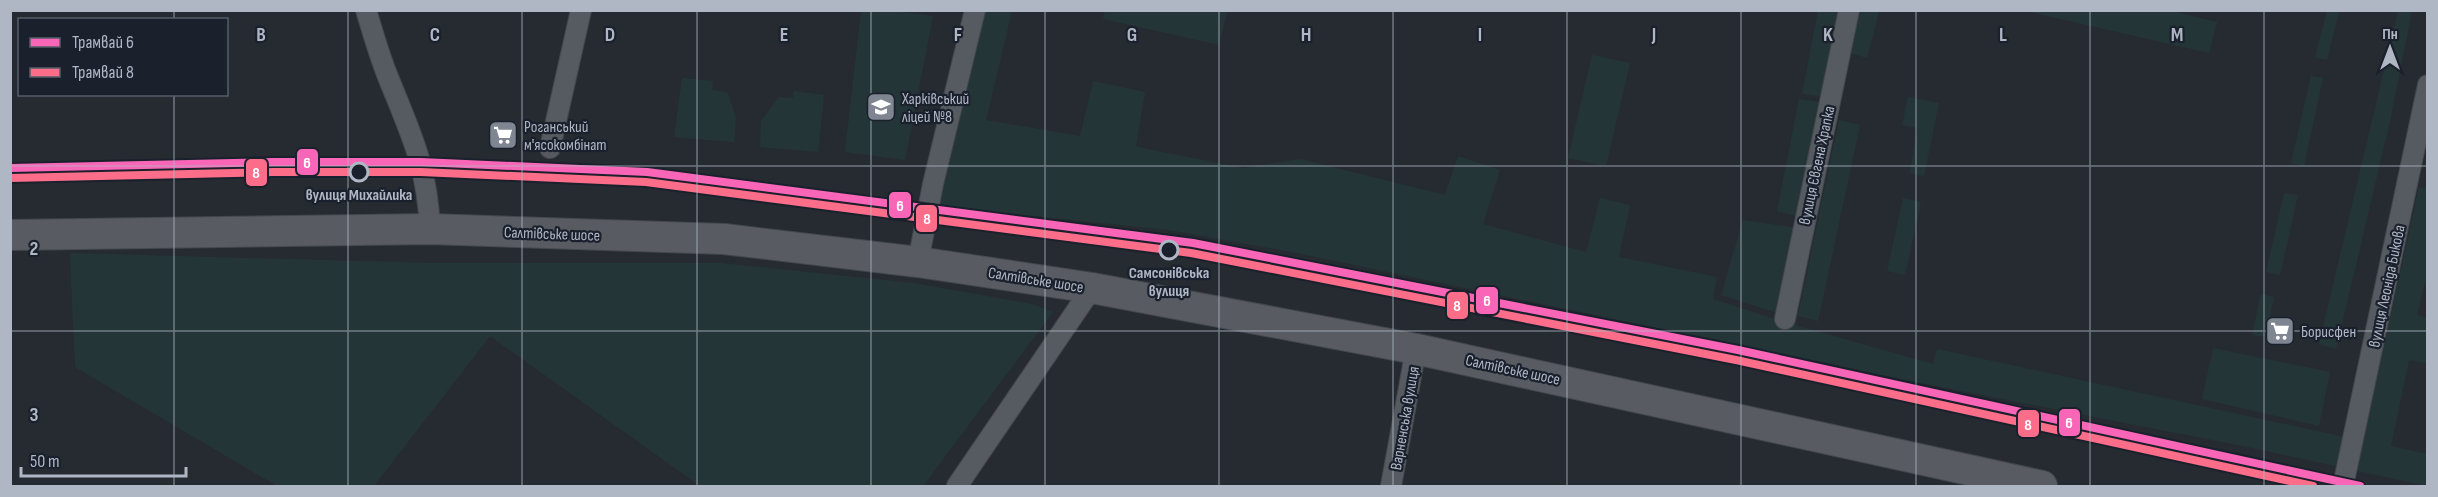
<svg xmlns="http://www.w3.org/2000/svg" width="2438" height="497" font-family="'Sofia Sans Condensed',sans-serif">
<rect width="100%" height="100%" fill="#262b32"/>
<g fill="#243538">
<polygon points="861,11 892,11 933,16 905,160 845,152"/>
<polygon points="978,11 1012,11 986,120 1080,136 1093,81 1145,92 1136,146 1147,149 1244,168 1300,159 1445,195 1458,156 1500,170 1483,224 1586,252 1600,198 1630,205 1619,257 1717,277 1713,299 1784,322 1933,364 1937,349 2363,441 2419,187 2427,189 2428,270 2417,315 2427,318 2427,363 2409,360 2391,446 2427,454 2427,486 2243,446 1926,384 1292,252 1169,230 934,206"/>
<polygon points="1105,11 1105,10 1227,11 1219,45 1103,19"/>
<polygon points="1818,11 1846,11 1827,97 1802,94"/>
<polygon points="1860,11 1879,11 1867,58 1850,53"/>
<polygon points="2026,11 2171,11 2217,22 2209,53"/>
<polygon points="2327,11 2339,11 2327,60 2315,57"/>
<polygon points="2398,11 2412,11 2390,121 2336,349 2319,344"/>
<polygon points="1592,55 1630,63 1606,166 1568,158"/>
<polygon points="2311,76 2323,78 2304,166 2291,163"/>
<polygon points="682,78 713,81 712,90 727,92 736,117 734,142 674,137"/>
<polygon points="794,91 824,95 818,152 760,147 761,121 779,97 793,98"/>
<polygon points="1908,97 1939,103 1924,176 1910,173 1917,128 1902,125"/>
<polygon points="1799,99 1827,103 1804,218 1777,211"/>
<polygon points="1839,120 1860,125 1818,321 1798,316"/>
<polygon points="2284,193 2298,195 2280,275 2266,272"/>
<polygon points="1903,198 1921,202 1905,275 1887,271"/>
<polygon points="1743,220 1798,228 1781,314 1721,295"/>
<polygon points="70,253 432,263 721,263 913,283 1032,304 1053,312 923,486 700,486 490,336 374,486 277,486 75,367"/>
<polygon points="2261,294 2274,297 2265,337 2252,335"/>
<polygon points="2213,348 2330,372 2319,426 2202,399"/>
</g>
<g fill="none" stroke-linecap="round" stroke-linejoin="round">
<g stroke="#44474d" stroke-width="22">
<g id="street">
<path d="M366,10C373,33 379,55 388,77C411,134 427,165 430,229"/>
<polyline points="550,148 581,10"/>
<polyline points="918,262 933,184 975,10"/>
<polyline points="1785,319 1849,10"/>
<polyline points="957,486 1092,288"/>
<polyline points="1391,486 1416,349"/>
<polyline points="2343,486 2428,85"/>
</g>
</g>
<g stroke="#43474f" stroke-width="32">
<polyline id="primary" points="10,235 430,229 724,239 918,262 1092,288 1416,349 2042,486"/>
</g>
<use href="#street" stroke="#565a61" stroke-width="20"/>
<use href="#primary" stroke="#585c62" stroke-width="30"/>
<g stroke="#1a212c" stroke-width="12">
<polyline id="tram-1" points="10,168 274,162 421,162 647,172 1193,243 1738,350 2360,486"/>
</g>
<g stroke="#1a212c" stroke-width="12">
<polyline id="tram-2" points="10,178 274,172 421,172 646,182 1191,253 1736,360 2313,486"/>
</g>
<use href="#tram-1" stroke="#fa66b7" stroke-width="8"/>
<use href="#tram-2" stroke="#fb6d88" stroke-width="8"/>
</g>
<path fill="none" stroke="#afb6c4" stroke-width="1.5" stroke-opacity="0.55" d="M174,10V20M348,10V486M522,10V486M697,10V486M871,10V486M1045,10V486M1219,10V486M1393,10V486M1567,10V486M1741,10V486M1916,10V486M2090,10V486M2264,10V486M174,94V486M10,166H2428M10,331H2428"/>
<defs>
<g id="school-square" transform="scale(1.5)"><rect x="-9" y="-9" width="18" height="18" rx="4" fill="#7f8591" stroke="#1a212c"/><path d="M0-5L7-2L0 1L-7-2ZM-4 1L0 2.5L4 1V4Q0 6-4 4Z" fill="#fff"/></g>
<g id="supermarket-square" transform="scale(1.5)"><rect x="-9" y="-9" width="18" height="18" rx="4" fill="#7f8591" stroke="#1a212c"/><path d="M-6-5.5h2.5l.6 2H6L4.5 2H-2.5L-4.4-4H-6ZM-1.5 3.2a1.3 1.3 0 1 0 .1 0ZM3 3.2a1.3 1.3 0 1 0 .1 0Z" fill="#fff"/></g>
</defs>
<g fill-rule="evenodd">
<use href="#school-square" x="881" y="107"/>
<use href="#supermarket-square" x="503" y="135"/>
<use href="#supermarket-square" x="2280" y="331"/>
</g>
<g fill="#1a212c" stroke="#afb6c4" stroke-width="3">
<circle cx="359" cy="172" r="9"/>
<circle cx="1169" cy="250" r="9"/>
</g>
<g text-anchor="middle" stroke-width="4.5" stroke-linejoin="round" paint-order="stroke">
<g font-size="16" fill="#afb6c4" stroke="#1a212c" text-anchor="start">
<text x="902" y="104">Харківський<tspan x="902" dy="18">ліцей №8</tspan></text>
<text x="524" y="132">Роганський<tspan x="524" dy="18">м'ясокомбінат</tspan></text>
<text x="2301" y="337">Борисфен</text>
</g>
<g font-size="16" fill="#afb6c4" stroke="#1a212c">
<text transform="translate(1816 165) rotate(-78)" y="6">вулиця Євгена Храпка</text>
<text transform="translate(552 233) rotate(2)" y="6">Салтівське шосе</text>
<text transform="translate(1036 279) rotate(9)" y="6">Салтівське шосе</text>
<text transform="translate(2386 286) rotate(-78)" y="6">вулиця Леоніда Бикова</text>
<text transform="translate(1513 369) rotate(12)" y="6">Салтівське шосе</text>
<text transform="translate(1404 418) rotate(-80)" y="6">Варненська вулиця</text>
</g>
<g font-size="16" font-weight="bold" fill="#afb6c4" stroke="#1a212c">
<text x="359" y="200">вулиця Михайлика</text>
<text x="1169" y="278">Самсонівська<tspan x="1169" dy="18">вулиця</tspan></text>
</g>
</g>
<g font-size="20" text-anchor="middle" font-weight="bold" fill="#afb6c4" stroke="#1a212c" stroke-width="4.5" stroke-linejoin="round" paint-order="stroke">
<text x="261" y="41">B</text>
<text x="435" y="41">C</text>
<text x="610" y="41">D</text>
<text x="784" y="41">E</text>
<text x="958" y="41">F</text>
<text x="1132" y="41">G</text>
<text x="1306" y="41">H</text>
<text x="1480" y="41">I</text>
<text x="1654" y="41">J</text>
<text x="1828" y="41">K</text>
<text x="2003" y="41">L</text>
<text x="2177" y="41">M</text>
<text x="34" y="255">2</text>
<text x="34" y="421">3</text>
</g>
<g stroke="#1a212c" stroke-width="2">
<rect x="296" y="148" width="23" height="28" rx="6" fill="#fa66b7"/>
<rect x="245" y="158" width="23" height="29" rx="6" fill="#fb6d88"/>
<rect x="888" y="191" width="24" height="28" rx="6" fill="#fa66b7"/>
<rect x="915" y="204" width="23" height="29" rx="6" fill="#fb6d88"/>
<rect x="1475" y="286" width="24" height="29" rx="6" fill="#fa66b7"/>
<rect x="1446" y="291" width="23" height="29" rx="6" fill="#fb6d88"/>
<rect x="2058" y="408" width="23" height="29" rx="6" fill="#fa66b7"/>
<rect x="2017" y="409" width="23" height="29" rx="6" fill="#fb6d88"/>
</g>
<g font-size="16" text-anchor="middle" font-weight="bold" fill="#fff">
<text x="307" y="168">6</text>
<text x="256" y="178">8</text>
<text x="900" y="211">6</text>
<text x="927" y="224">8</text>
<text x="1487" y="306">6</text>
<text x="1457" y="311">8</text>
<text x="2069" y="428">6</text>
<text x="2028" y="430">8</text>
</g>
<rect width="2438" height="497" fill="none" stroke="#afb6c4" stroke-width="24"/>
<rect x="18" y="18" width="210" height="78" fill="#1a212c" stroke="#565d69" stroke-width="1.5"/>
<rect x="30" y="38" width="30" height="9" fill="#fa66b7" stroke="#565d69" stroke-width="1.5"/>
<text x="72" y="48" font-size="18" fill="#afb6c4">Трамвай 6</text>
<rect x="30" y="68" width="30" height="9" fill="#fb6d88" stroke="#565d69" stroke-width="1.5"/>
<text x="72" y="78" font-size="18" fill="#afb6c4">Трамвай 8</text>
<g transform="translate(2390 48)" stroke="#1a212c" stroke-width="4.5" paint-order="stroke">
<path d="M0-4.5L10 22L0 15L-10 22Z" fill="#afb6c4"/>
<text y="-9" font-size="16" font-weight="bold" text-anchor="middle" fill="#afb6c4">Пн</text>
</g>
<path d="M21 467v9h165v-9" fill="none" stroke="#afb6c4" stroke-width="3"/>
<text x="30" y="467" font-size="18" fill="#afb6c4" stroke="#1a212c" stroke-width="4.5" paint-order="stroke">50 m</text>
</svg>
